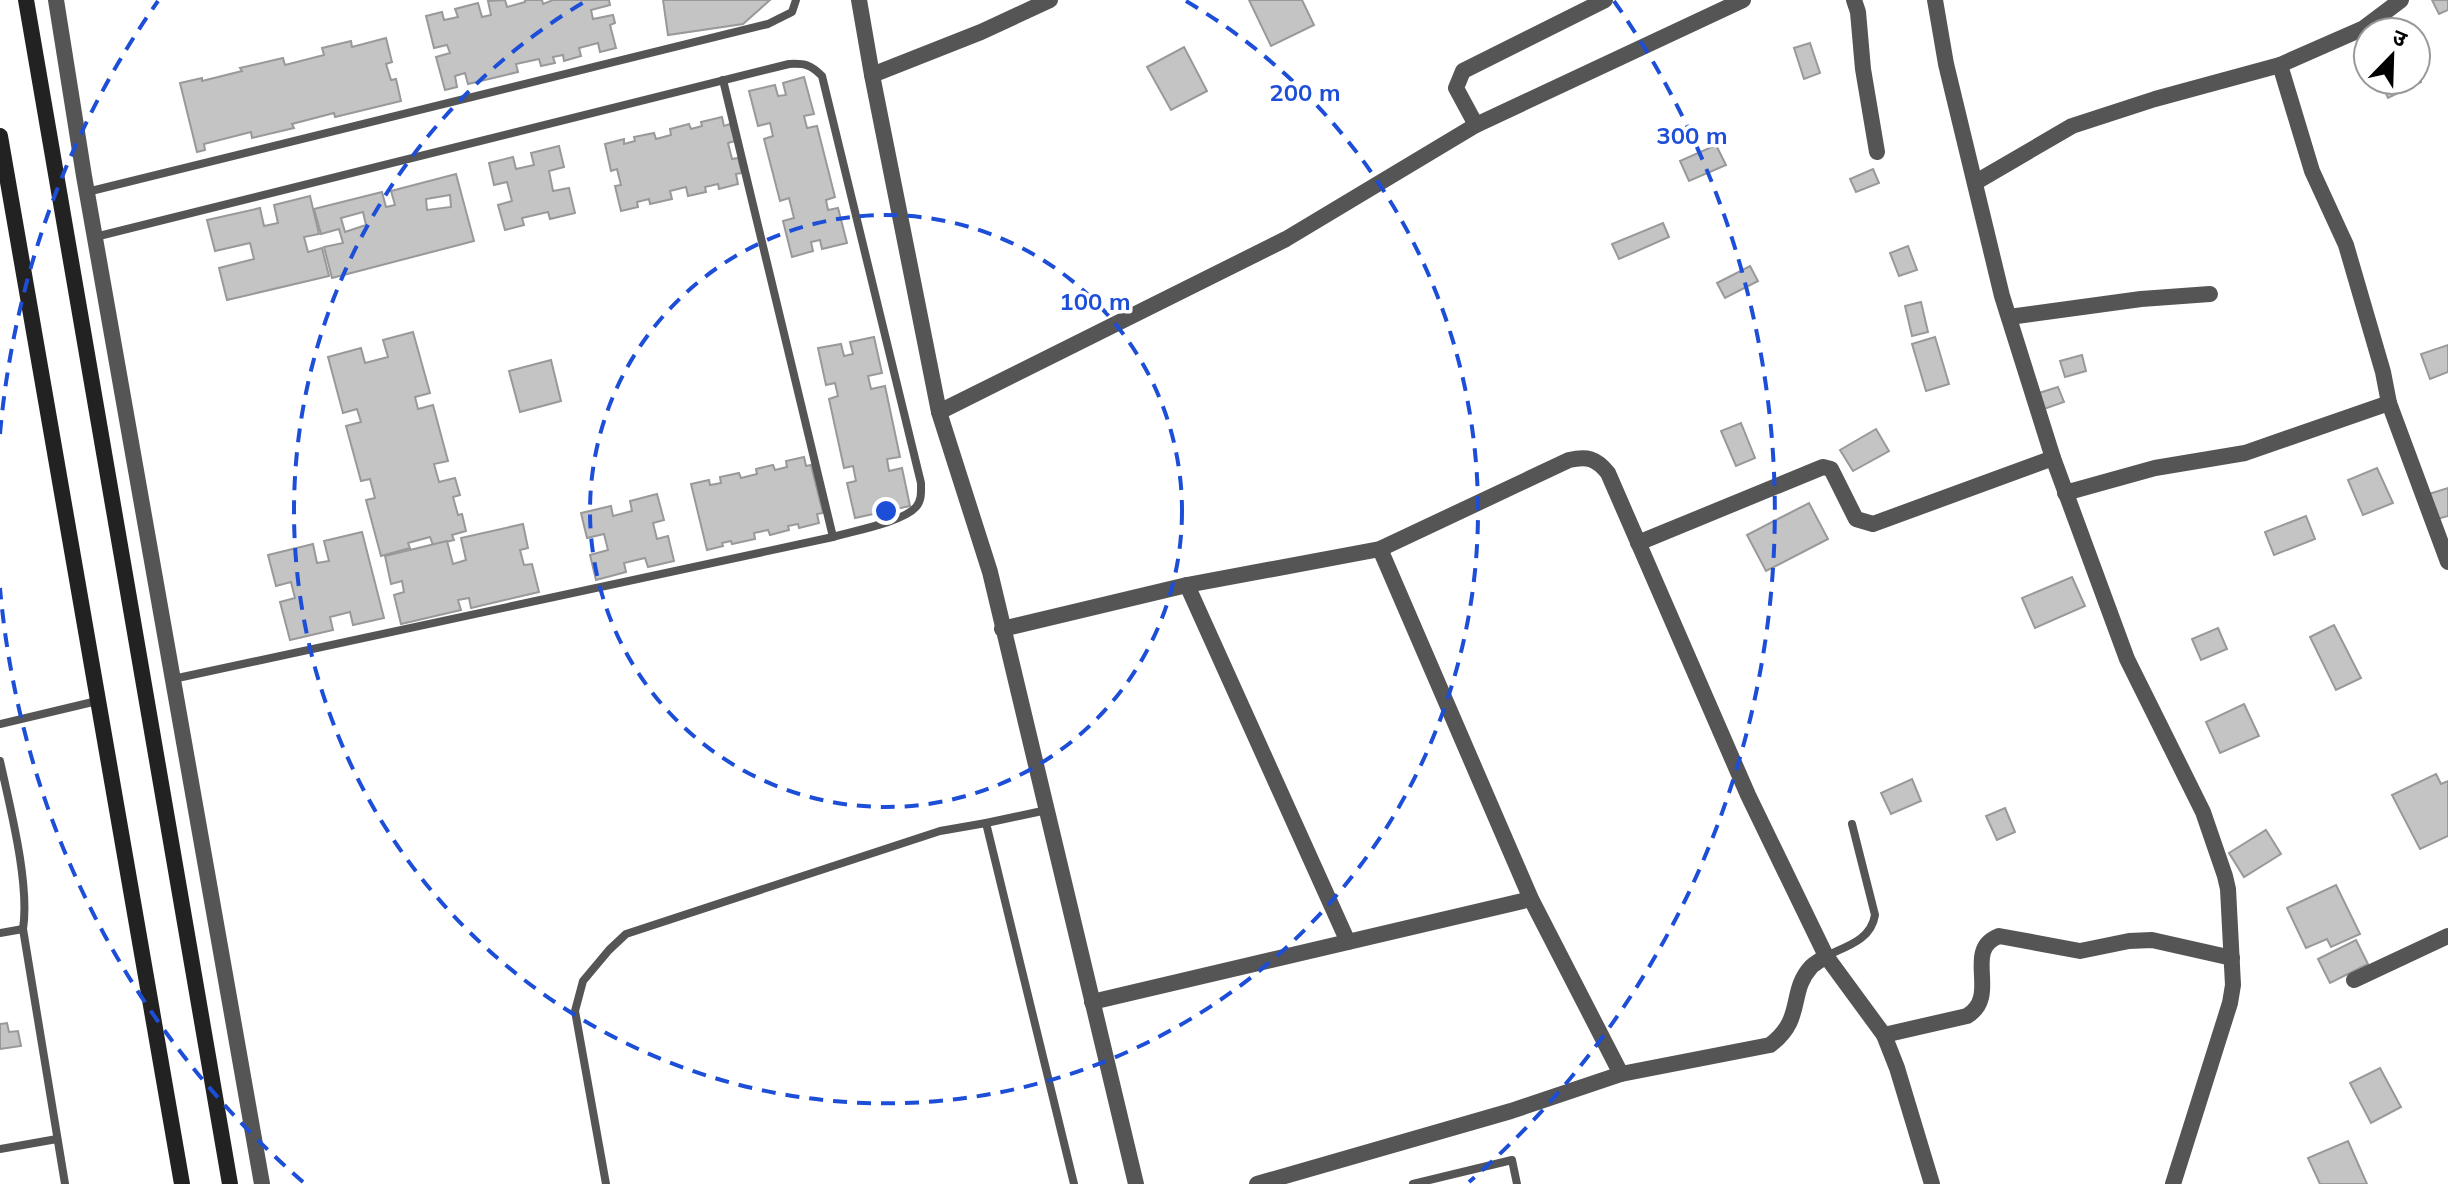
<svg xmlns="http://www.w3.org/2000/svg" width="2448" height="1184" font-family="Mulish,'Noto Sans Devanagari',sans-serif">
<rect width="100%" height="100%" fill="#fff"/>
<g fill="#c4c4c4" stroke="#999" stroke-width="2" fill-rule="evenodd">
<polygon points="505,0 507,7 525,2 525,0 542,0 543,4 553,0 609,0 610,5 591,10 593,19 613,15 615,23 610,25 616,48 600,52 598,43 579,48 581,56 564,61 563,55 553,57 555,63 541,66 539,59 516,64 518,72 468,84 465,73 455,76 457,87 445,90 436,57 450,53 447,45 434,48 426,16 442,12 444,20 458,17 455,9 478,3 482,17 491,15 488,1"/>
<polygon points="663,0 770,0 743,24 668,35"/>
<polygon points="1249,0 1302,0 1314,25 1271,46"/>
<polygon points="2432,0 2448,0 2448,10 2439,14"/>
<polygon points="386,38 392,62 386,64 391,80 396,79 401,101 335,117 334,113 292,124 294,128 252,138 251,132 204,144 205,150 197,152 180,83 202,78 202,81 242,71 240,68 283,58 285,65 324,55 322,48 351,41 352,47"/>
<polygon points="1810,43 1820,73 1804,79 1794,48"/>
<polygon points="1184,47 1207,91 1171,110 1147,67"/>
<polygon points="2416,73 2421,82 2388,98 2380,80 2416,80"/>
<polygon points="804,77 814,114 804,116 807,128 817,126 835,197 826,200 828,210 838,208 847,243 822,249 820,240 811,242 813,251 792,257 783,221 794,218 789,198 780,201 764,139 773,136 770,123 758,126 749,91 775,85 778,96 786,95 783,83"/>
<polygon points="722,117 724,126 730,124 735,141 728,143 732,159 738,158 742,173 736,174 738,184 719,189 718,184 705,187 706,192 688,196 686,187 670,191 672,199 650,204 649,199 637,202 638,207 621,211 615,186 621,185 617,169 611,171 605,144 624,139 624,144 635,141 634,137 654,133 656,139 671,135 670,129 689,124 691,129 702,126 701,122"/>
<polygon points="1716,145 1726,165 1689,181 1680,161"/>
<polygon points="559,146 564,167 549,171 553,191 569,188 575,213 550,219 548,212 522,218 524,225 505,230 498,205 512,201 507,182 494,185 489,163 513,157 516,169 534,165 531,153"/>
<polygon points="1873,169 1879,183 1856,192 1850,179"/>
<path d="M456,174L474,241L332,278L324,247L343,243L339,229L321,234L314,209L382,192L386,207L395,205L391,191ZM450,195L451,207L427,210L426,199ZM363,212L366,225L345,232L341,218Z"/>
<polygon points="310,196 319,234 304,237 308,252 322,248 329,276 227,300 219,268 254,259 250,243 215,251 207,220 260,208 264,226 278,223 274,205"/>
<polygon points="1663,223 1669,237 1619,259 1612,244"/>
<polygon points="1908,246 1917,270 1899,276 1890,253"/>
<polygon points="1750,266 1758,281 1725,298 1717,283"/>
<polygon points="1921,302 1928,332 1912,336 1905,306"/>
<polygon points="413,332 430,393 415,397 418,409 433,405 448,461 434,464 439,482 455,478 460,495 453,497 458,515 462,514 466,531 452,535 454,540 433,545 430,537 408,543 410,548 381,556 366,500 375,498 370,479 361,481 346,426 361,422 357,409 343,413 328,357 361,348 365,363 388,357 383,340"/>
<polygon points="874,337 882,373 868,376 871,389 885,386 900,457 887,459 889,471 902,468 910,506 855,518 847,483 856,481 853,466 844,468 829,399 838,396 835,383 826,385 818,348 841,344 844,356 853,354 850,342"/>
<polygon points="1935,337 1949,384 1926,391 1912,344"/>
<polygon points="2448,345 2448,372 2430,379 2421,354"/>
<polygon points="2082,355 2086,371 2065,377 2060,361"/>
<polygon points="551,360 561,401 520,412 509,371"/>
<polygon points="2058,387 2064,402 2044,409 2039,393"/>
<polygon points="1741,423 1755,458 1736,466 1721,431"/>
<polygon points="1876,429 1889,451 1853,471 1840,450"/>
<polygon points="804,457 806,466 811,465 823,513 817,514 819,523 799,528 798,524 788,526 789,530 770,535 768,530 754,533 755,539 732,544 731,541 722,543 723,546 707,550 691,484 709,480 710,485 721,483 720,477 739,473 741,478 757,474 756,469 773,465 775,470 787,467 786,461"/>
<polygon points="2377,468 2393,503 2363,515 2348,480"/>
<polygon points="2448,488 2448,516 2437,519 2429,494"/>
<polygon points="657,494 664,520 653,523 657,539 668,536 674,561 648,567 645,558 624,563 626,572 596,580 590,555 608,550 604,534 587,538 581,513 611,506 613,516 632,511 630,501"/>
<polygon points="1809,503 1828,539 1766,571 1747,535"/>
<polygon points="2306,516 2315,539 2274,555 2265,532"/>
<polygon points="523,524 528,548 520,550 524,565 532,564 539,592 471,608 469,598 458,600 461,610 401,624 394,595 404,592 402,581 391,584 385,556 447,541 453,564 466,560 461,538"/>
<polygon points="362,532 384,618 353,625 350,612 330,617 333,630 290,640 280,602 295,598 291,582 276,586 268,555 313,544 317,563 329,561 324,541"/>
<polygon points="2072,577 2085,606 2035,628 2022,598"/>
<polygon points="2334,625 2361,678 2336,690 2310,637"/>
<polygon points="2218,628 2227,649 2201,660 2192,639"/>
<polygon points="2244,704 2259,736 2220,753 2206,722"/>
<polygon points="2436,774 2441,784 2448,781 2448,836 2420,849 2392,795"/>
<polygon points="1912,779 1921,801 1891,814 1881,793"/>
<polygon points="2005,808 2015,832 1997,840 1986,816"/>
<polygon points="2266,830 2281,854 2244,877 2229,853"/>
<polygon points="2336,885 2360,934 2331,947 2327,939 2306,948 2287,908"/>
<polygon points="2356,940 2368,964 2330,983 2318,959"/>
<polygon points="7,1023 9,1032 18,1031 21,1046 0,1049 0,1024"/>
<polygon points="2380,1068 2401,1107 2371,1123 2350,1083"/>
<polygon points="2348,1141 2367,1184 2320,1184 2308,1158"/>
</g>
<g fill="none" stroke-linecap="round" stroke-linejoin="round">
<g stroke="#555" stroke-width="8">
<polyline points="723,80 833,537"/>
<polyline points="87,192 768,24 792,12 796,0"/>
<path d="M95,237L789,64C805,63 811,65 822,76L921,483C921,492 922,500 916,507C903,522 853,531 833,537L173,679"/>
<polyline points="0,724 97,701"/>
<path d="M0,761C10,807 30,884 23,929L65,1184"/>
<polyline points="986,823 1047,810"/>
<polyline points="0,933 23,929"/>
<path d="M1826,956C1847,946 1871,940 1875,915L1852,824"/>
<polyline points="0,1149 57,1139"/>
<polyline points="606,1184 575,1011 583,981 609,950 626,934 940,831 986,823 1074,1184"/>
<polyline points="1413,1184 1512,1160 1517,1184"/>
</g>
<g stroke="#555" stroke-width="16">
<polyline points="56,0 84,176 262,1184"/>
<polyline points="859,0 872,75 981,32 1050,0"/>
<polyline points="1854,0 1858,12 1863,69 1877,152"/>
<polyline points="1935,0 1946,64 2002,296 2053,458 2127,659 2203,812 2225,876 2228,889 2233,985 2230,1003 2173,1184"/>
<polyline points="2280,65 2312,171 2346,245 2383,372 2389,403 2448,562"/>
<polyline points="872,75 939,412"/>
<polyline points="1476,125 1456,88 1463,71 1605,0"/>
<polyline points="1976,182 2072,126 2155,99 2280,65 2364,28 2401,0"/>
<polyline points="2009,317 2141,299 2210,294"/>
<polyline points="2065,493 2155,468 2245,453 2389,403"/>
<polyline points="1638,543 1823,467 1831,469 1856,519 1873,524 2053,458"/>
<polyline points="1380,549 1531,899 1621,1074"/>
<polyline points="1187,585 1348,942"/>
<path d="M1002,629L1187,585L1380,549L1569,460C1587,456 1596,458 1608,473L1748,795L1826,956L1884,1035L1897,1068L1932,1184"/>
<polyline points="2354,980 2448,936"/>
<polyline points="1092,1002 1531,899"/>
<path d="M1884,1035L1967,1016C2001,996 1962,950 1999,936L2080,951L2129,941L2152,940L2232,958"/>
<polyline points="1136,1184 990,572 939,412 1286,239 1476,125 1743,0"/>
<path d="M1257,1184L1511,1111L1621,1074L1770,1045C1805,1019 1788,992 1811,967C1815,963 1821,960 1826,956"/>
</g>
<g stroke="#222" stroke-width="16">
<polyline points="26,0 230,1184"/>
<polyline points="0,136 182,1184"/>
</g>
</g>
<g fill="none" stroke="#1d4ed8" stroke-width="4" stroke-dasharray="14 10">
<circle cx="886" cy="511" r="296"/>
<path d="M1186 1A592 592 0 1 1 586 1"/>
<path d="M303 1182A889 889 0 0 1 0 588M0 434A889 889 0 0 1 158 1M1614 1A889 889 0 0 1 1469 1182"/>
</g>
<circle cx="886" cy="511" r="12" fill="#1d4ed8" stroke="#fff" stroke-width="4"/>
<g font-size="24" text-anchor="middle" font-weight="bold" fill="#1d4ed8" stroke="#fff" stroke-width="7" stroke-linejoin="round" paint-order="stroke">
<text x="1305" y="101">200 m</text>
<text x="1692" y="144">300 m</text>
<text x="1095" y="310">100 m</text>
</g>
<g transform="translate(2392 56) rotate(23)"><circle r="38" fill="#ffffff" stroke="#999999" stroke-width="2"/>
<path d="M0-6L14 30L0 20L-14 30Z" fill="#000000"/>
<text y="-12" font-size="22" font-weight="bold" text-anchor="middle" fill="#000000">उ</text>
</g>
</svg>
